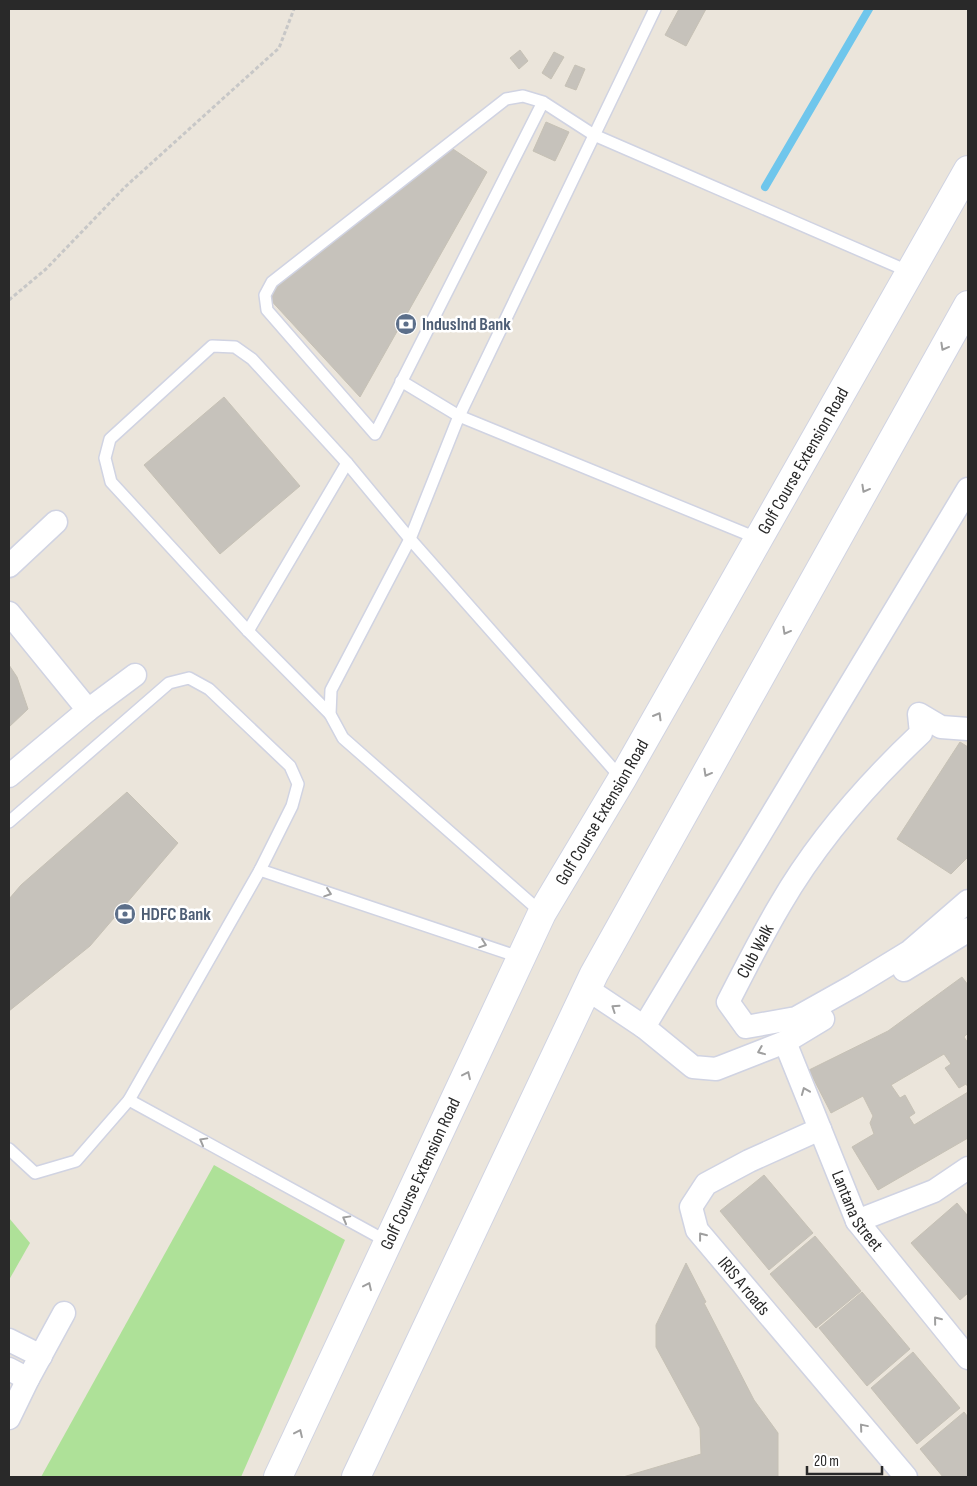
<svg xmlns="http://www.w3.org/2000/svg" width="977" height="1486" font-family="'Sofia Sans Condensed',sans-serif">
<rect width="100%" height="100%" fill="#ebe5db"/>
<g fill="#aee198">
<polygon points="214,1165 345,1240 241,1477 41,1477"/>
<polygon points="9,1218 30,1243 9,1280"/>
</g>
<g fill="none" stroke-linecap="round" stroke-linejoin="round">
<polyline stroke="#6fc6ec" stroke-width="8" points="765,187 869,9"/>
</g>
<g fill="#c6c2bb" stroke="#c6c1b5">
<polygon points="679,9 706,9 686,46 665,35"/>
<polygon points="520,50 528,61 519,69 510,58"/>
<polygon points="554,52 564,57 551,79 542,73"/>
<polygon points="575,65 585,69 576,90 565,86"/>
<polygon points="546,122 569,132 555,161 533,151"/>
<polygon points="450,147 487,172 360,397 266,295"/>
<polygon points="224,397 300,486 220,554 144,465"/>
<polygon points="9,665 17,677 28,709 9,727"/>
<polygon points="960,742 968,747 968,857 951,874 897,839"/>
<polygon points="127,792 178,843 90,946 9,1011 9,899 21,885"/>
<polygon points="962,977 968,985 968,1033 964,1037 968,1043 968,1087 966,1084 959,1088 945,1068 951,1064 944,1054 891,1085 900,1098 905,1095 915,1113 909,1117 914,1125 968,1092 968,1138 878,1190 852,1147 874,1134 870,1123 873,1116 863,1096 831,1113 809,1070 888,1031"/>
<polygon points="764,1175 813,1233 769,1270 720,1211"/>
<polygon points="957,1203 968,1216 968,1293 960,1300 911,1243"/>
<polygon points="815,1236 861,1291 816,1328 770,1274"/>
<polygon points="686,1263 706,1302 704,1303 754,1400 778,1433 778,1477 623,1477 701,1454 700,1428 656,1347 656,1325"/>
<polygon points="862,1292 910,1349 867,1386 819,1328"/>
<polygon points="913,1352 960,1408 917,1444 871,1388"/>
<polygon points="964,1412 968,1417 968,1477 943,1477 920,1449"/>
</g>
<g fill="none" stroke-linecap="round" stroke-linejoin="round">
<g stroke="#d0d3e2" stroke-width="14">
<g id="lane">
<polyline points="543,102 375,434 267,310 265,295 272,282 506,99 523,96 543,102 594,135 910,272"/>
<polyline points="401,381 459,416 759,539"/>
<polyline points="248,631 347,463"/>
<polyline points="330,714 248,631 111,482 105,458 110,439 212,346 235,347 252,359 347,463 410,539 622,779"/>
<polyline points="9,822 169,683 189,678 209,689 290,766 298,784 292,806 260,870 129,1100 76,1161 35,1173 9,1149"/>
<polyline points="260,870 522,958"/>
<polyline points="542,913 343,738 330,714 331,690 410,539 459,416 655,9"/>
<polyline points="129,1100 388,1242"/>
</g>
</g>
<g stroke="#d0d3e2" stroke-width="25">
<g id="street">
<polyline points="9,566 56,522"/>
<polyline points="9,613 88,710 9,776"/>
<polyline points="88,710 135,675"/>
<path d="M968,729L941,727L919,714L921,733C868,783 817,841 780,905C761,937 745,969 728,1002L746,1027L796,1018L855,985L909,952L968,901"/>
<polyline points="904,970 961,935 968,929"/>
<polyline points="587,989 644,1027 693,1067 716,1069 785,1042 823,1019"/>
<polyline points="644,1027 968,489"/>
<path id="s1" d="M785,1042L857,1221L968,1358"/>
<path id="s2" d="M820,1129L749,1161L706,1184L691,1207L697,1230L906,1477"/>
<polyline points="857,1221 934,1191 968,1168"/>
<polyline points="9,1340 41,1356"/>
<polyline points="9,1369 28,1379"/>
<polyline points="9,1418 28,1379 64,1313"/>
</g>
</g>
<g stroke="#d0d3e2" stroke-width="30">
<g id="secondary">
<path id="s3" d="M278,1477L542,913L622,779L968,170"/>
<polyline points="356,1477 594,974 968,305"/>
</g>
</g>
<polyline stroke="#c7c7c7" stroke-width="3" stroke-dasharray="4 2.5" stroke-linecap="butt" points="9,300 46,269 125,187 279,48 294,9"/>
<use href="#lane" stroke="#fff" stroke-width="11"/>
<use href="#street" stroke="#fff" stroke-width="22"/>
<use href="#secondary" stroke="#fff" stroke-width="28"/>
</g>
<defs><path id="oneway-chevron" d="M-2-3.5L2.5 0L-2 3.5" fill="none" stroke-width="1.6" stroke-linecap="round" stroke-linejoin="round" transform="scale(1.25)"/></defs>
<g stroke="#9f9f9f">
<use href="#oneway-chevron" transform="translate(944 347) rotate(119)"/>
<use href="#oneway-chevron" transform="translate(865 489) rotate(119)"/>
<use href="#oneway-chevron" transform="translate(786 631) rotate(119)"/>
<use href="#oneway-chevron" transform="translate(658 716) rotate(-60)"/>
<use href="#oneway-chevron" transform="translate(707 773) rotate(119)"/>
<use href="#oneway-chevron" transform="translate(328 893) rotate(19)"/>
<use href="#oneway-chevron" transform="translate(483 944) rotate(19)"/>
<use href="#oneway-chevron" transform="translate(615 1008) rotate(-146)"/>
<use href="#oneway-chevron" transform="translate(761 1051) rotate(158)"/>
<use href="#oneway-chevron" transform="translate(467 1075) rotate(-65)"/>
<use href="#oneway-chevron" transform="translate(805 1091) rotate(-112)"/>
<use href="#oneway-chevron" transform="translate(203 1141) rotate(-151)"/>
<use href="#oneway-chevron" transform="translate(346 1219) rotate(-151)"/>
<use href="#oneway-chevron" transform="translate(702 1236) rotate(-128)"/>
<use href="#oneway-chevron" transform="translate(368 1286) rotate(-65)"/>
<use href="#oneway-chevron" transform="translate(937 1320) rotate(-129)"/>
<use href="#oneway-chevron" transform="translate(863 1427) rotate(-130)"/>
<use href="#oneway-chevron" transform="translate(299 1433) rotate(-65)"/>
</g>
<defs>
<g id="bank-disc" transform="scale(1.125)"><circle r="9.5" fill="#5c6f8a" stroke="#fff"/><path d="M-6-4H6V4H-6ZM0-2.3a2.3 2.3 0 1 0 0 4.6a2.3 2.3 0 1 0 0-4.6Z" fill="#fff"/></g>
</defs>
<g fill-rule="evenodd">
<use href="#bank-disc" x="406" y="324"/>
<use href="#bank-disc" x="125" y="914"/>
</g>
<g text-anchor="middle" stroke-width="5" stroke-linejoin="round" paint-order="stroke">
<g font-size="18" font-weight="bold" fill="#4e5e75" stroke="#fff" text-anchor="start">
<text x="422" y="330">IndusInd Bank</text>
<text x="141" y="920">HDFC Bank</text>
</g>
<g font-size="18" fill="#292929" stroke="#fff">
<text dy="6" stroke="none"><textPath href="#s3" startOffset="1145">Golf Course Extension Road</textPath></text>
<text dy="6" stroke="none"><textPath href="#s3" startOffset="740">Golf Course Extension Road</textPath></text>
<text transform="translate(755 951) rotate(-62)" y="6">Club Walk</text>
<text dy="6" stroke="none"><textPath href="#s3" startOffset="335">Golf Course Extension Road</textPath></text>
<text dy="6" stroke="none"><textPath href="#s1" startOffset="184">Lantana Street</textPath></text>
<text dy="6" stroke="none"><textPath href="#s2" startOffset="251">IRIS A roads</textPath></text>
</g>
</g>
<rect width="977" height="1486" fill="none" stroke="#292929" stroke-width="20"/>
<path d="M807 1466v8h75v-8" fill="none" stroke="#292929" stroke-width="2.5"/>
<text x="814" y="1466" font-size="15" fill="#292929" stroke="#ffffff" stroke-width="4" paint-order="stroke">20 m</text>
</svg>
